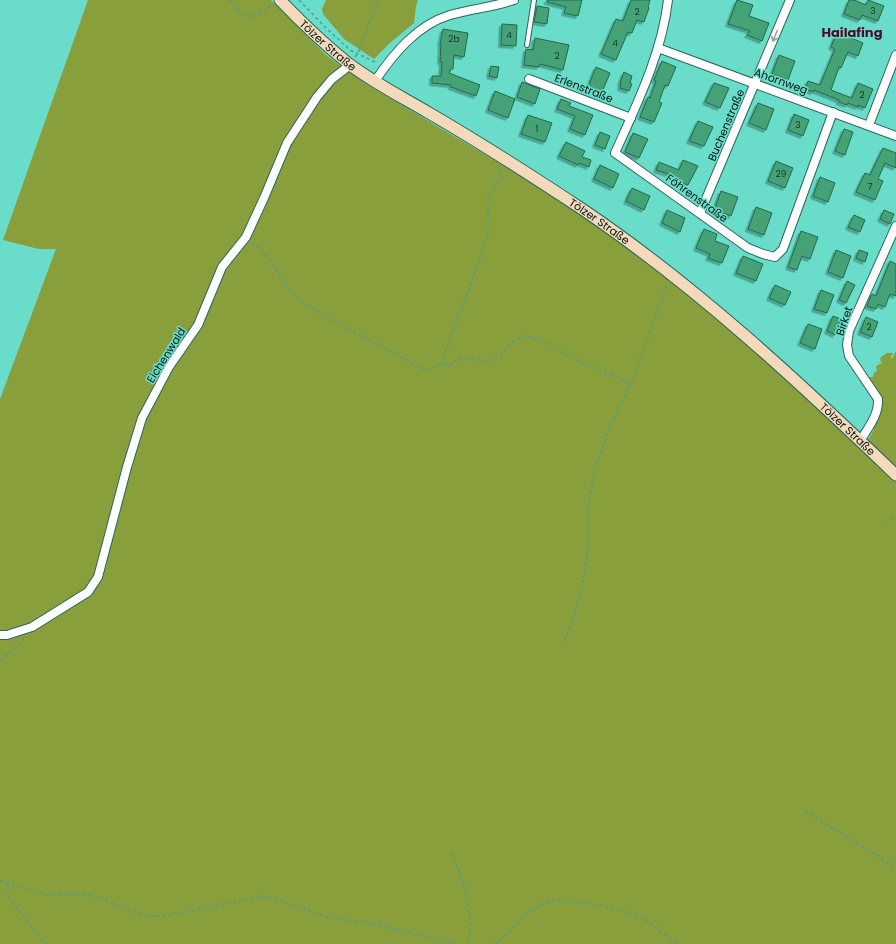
<svg xmlns="http://www.w3.org/2000/svg" width="896" height="944" font-family="Poppins,sans-serif">
<defs>
<filter id="shadow"><feDropShadow dx="-2.5" dy="2.5" stdDeviation="0" flood-color="#0004"/></filter>
</defs>
<rect width="100%" height="100%" fill="#69ddc9"/>
<g fill="#899f3c">
<polygon points="88,0 271,0 327,56 371,87 533,183 583,215 661,272 792,383 862,450 874,430 875,402 869,381 870,377 873,377 874,373 877,371 876,366 882,363 880,360 881,357 887,353 893,353 891,357 892,359 896,351 896,944 0,944 0,399 56,249 39,249 3,240"/>
<polygon points="326,0 418,0 416,6 414,23 390,43 374,59 344,39 323,14 322,9"/>
</g>
<g fill="#45a176" stroke="#236a4a" filter="url(#shadow)">
<polygon points="547,0 582,0 578,16 564,13 566,7 547,2"/>
<polygon points="631,0 650,0 648,7 649,8 644,22 637,20 632,33 628,32 616,60 601,54 616,19 623,21"/>
<polygon points="737,0 753,5 749,16 769,23 762,41 747,35 750,31 728,24"/>
<polygon points="849,0 854,0 866,5 868,0 884,6 878,21 862,15 860,20 844,14"/>
<polygon points="537,6 549,8 547,24 534,22"/>
<polygon points="502,24 517,25 516,46 501,45"/>
<polygon points="443,29 468,33 464,57 454,55 453,69 451,69 449,73 480,85 476,96 451,87 451,85 432,83 432,76 441,76 442,62 440,62 441,44 440,44"/>
<polygon points="837,32 863,43 858,56 848,52 841,68 839,67 831,90 852,98 858,83 873,89 865,108 858,105 858,107 848,103 847,105 839,102 839,100 814,90 813,92 805,89 808,81 820,85 835,49 831,47"/>
<polygon points="535,38 569,45 563,70 540,64 539,67 524,65 526,49 533,50"/>
<polygon points="779,55 795,61 788,80 772,74"/>
<polygon points="662,61 676,67 668,86 665,85 659,102 662,103 654,122 640,117 648,97 650,98 656,81 654,80"/>
<polygon points="491,66 499,67 497,78 489,76"/>
<polygon points="596,67 610,73 602,92 588,87"/>
<polygon points="624,72 632,76 630,83 632,84 629,91 620,88 621,84 620,83"/>
<polygon points="522,82 540,89 535,104 517,97"/>
<polygon points="714,83 729,88 720,108 705,102"/>
<polygon points="495,91 515,99 508,118 488,110"/>
<polygon points="561,99 571,103 569,106 593,115 585,135 570,129 575,116 557,109"/>
<polygon points="758,103 774,109 766,130 749,123"/>
<polygon points="794,114 809,120 803,136 788,130"/>
<polygon points="528,115 552,123 545,142 521,134"/>
<polygon points="698,121 713,127 704,146 689,141"/>
<polygon points="844,129 853,132 845,155 835,151"/>
<polygon points="600,132 610,136 605,149 595,145"/>
<polygon points="633,133 648,139 639,158 625,152"/>
<polygon points="566,142 585,151 582,157 591,160 589,167 579,163 578,165 559,156"/>
<polygon points="883,148 896,153 896,168 885,163 878,179 883,181 875,200 856,192 865,173 870,175"/>
<polygon points="683,160 698,166 688,185 674,180 675,176 656,170 659,162 679,170"/>
<polygon points="776,161 793,168 785,188 768,181"/>
<polygon points="600,165 619,174 613,188 594,179"/>
<polygon points="820,177 835,183 828,202 813,196"/>
<polygon points="632,188 650,196 644,210 626,201"/>
<polygon points="721,191 738,197 731,216 714,210"/>
<polygon points="756,207 772,213 764,235 748,229"/>
<polygon points="667,210 685,218 680,232 662,223"/>
<polygon points="884,210 894,214 890,224 880,219"/>
<polygon points="854,215 865,220 860,232 848,227"/>
<polygon points="704,229 717,234 715,241 729,246 722,263 708,258 710,254 696,248"/>
<polygon points="801,231 818,237 810,259 802,256 797,270 788,267"/>
<polygon points="836,250 851,256 843,278 828,272"/>
<polygon points="859,250 868,253 865,262 856,258"/>
<polygon points="743,256 763,264 756,281 736,273"/>
<polygon points="890,261 896,264 896,296 890,294 885,307 878,304 876,309 867,306 872,294 876,296"/>
<polygon points="847,281 855,285 846,303 839,300"/>
<polygon points="775,285 791,292 785,305 769,298"/>
<polygon points="821,290 834,295 827,313 814,309"/>
<polygon points="833,316 841,319 835,335 827,331"/>
<polygon points="866,317 878,322 872,337 860,332"/>
<polygon points="808,324 822,329 815,349 800,343"/>
</g>
<g fill="none" stroke-linecap="round" stroke-linejoin="round">
<g stroke="#29675d" stroke-width="6">
<polyline id="lane" points="527,45 534,0"/>
</g>
<g stroke="#29675d" stroke-width="10">
<g id="street">
<path d="M668,0C662,53 637,104 615,153L748,248L763,254L775,257L783,249L833,112"/>
<polyline points="658,48 896,136"/>
<polyline points="529,79 631,118"/>
<path d="M375,81C394,53 417,25 450,15C471,9 493,7 514,0"/>
<polyline points="869,125 896,55"/>
<polyline points="700,213 790,0"/>
<path d="M860,441C868,428 879,415 878,399L849,356L847,345L849,331L896,226"/>
<polyline points="0,635 7,635 32,627 88,592 98,577 127,467 142,418 169,367 198,325 222,267 246,237 264,198 287,143 317,97 332,79 350,65"/>
</g>
</g>
<g stroke="#29675d" stroke-width="13">
<g id="secondary">
<path id="s1" d="M280,0C302,23 324,44 349,64C374,83 402,97 429,113C481,143 532,176 582,209C696,286 797,380 896,475"/>
</g>
</g>
<g stroke="#489e8f" stroke-width="1.5" stroke-dasharray="3 3" stroke-linecap="butt">
<polyline points="229,0 239,11 250,17 262,13 271,5"/>
<polyline points="299,0 326,28 350,50 377,63"/>
<polyline points="355,57 358,53 378,0"/>
<polyline points="252,242 260,248 272,263 292,294 318,312 427,371 441,364 450,365 460,358 489,361 500,356 512,342 524,336 538,339 573,358 631,384 610,427 596,464 588,506 588,544 585,572 574,617 563,644"/>
<polyline points="441,364 488,236 488,197 502,175 498,166"/>
<polyline points="631,384 667,284"/>
<polyline points="886,523 896,516"/>
<polyline points="0,660 13,650 24,639"/>
<polyline points="805,811 881,858 896,869"/>
<path d="M451,853C454,861 459,869 461,876C467,893 474,928 467,944"/>
<path d="M0,881C16,886 32,891 48,894C62,896 77,892 91,895C119,903 134,918 165,916L264,896L274,898L327,917L373,924L456,944"/>
<polyline points="8,884 8,894 10,899 46,944"/>
<path d="M495,944C512,931 526,910 547,902C565,896 622,909 640,917C652,923 666,936 677,944"/>
</g>
<use href="#lane" stroke="#fff" stroke-width="4"/>
<use href="#street" stroke="#fff" stroke-width="8"/>
<use href="#secondary" stroke="#f4d9bb" stroke-width="11"/>
</g>
<defs><path id="oneway-shaft" d="M-6 0H5M1.5-3L5.5 0L1.5 3" fill="none" stroke-width="1.6" stroke-linecap="round" stroke-linejoin="round"/></defs>
<use stroke="#99a2a0" href="#oneway-shaft" transform="translate(775 36) rotate(113)"/>
<g text-anchor="middle" stroke-width="3" stroke-linejoin="round" paint-order="stroke">
<g font-size="9" fill="#11392b">
<text x="873" y="14">3</text>
<text x="637" y="15">2</text>
<text x="509" y="38">4</text>
<text x="454" y="42">2b</text>
<text x="615" y="46">4</text>
<text x="557" y="59">2</text>
<text x="862" y="98">2</text>
<text x="798" y="128">3</text>
<text x="537" y="132">1</text>
<text x="781" y="177">29</text>
<text x="870" y="190">7</text>
<text x="869" y="330">2</text>
</g>
<g font-size="11" fill="#001612" stroke="#69ddc9">
<text dy="4" stroke="none"><textPath href="#s1" startOffset="66">Tölzer Straße</textPath></text>
<text transform="translate(781 81) rotate(20)" y="4">Ahornweg</text>
<text transform="translate(584 88) rotate(21)" y="4">Erlenstraße</text>
<text transform="translate(726 125) rotate(-67)" y="4">Buchenstraße</text>
<text transform="translate(697 198) rotate(36)" y="4">Föhrenstraße</text>
<text dy="4" stroke="none"><textPath href="#s1" startOffset="390">Tölzer Straße</textPath></text>
<text transform="translate(844 321) rotate(-71)" y="4">Birket</text>
<text transform="translate(166 355) rotate(-58)" y="4">Eichenwald</text>
<text dy="4" stroke="none"><textPath href="#s1" startOffset="714">Tölzer Straße</textPath></text>
</g>
<g font-size="13" font-weight="bold" fill="#4d0a27" stroke="#69ddc9">
<text x="852" y="37">Hailafing</text>
</g>
</g>
</svg>
